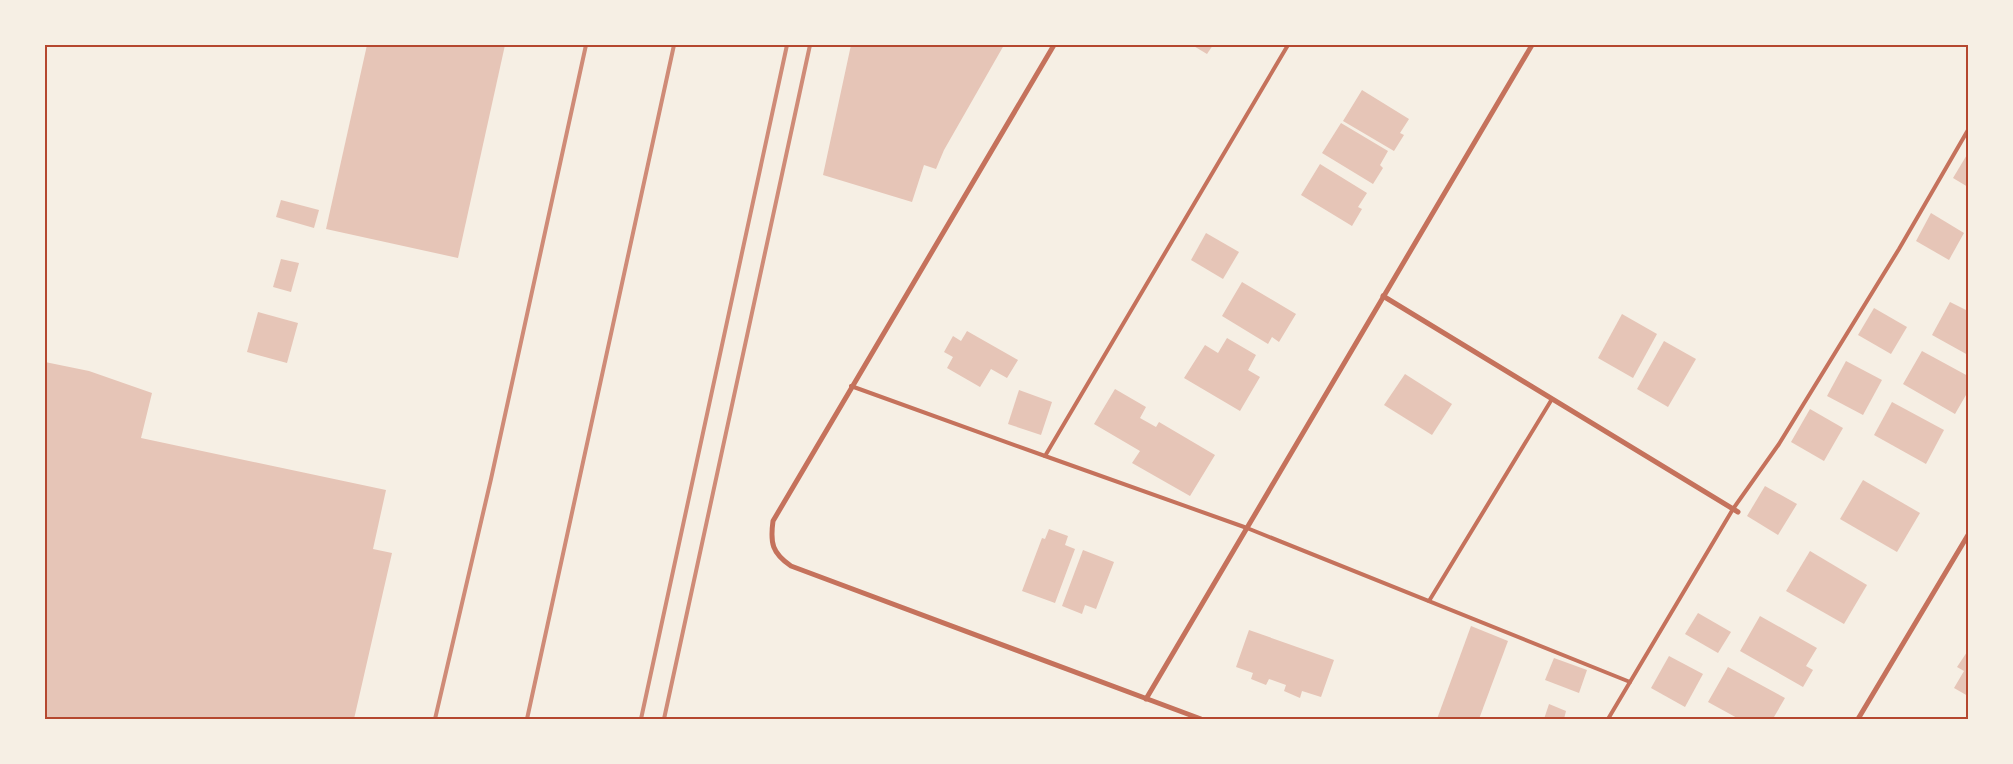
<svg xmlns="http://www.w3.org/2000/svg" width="2013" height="764" font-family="Cabin,sans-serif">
<rect width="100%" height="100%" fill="#f6efe4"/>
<g fill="#e6c5b7">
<polygon points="367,45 505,45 458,258 326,229"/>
<polygon points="851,45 1004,45 944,150 936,169 924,165 912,202 823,175"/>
<polygon points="1192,45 1213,45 1207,54"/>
<polygon points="1362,90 1409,119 1400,133 1404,135 1394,151 1343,121"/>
<polygon points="1341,123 1388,151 1380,165 1383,168 1373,184 1322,153"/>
<polygon points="1968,153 1968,187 1953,178"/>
<polygon points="1320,164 1367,193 1358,207 1362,209 1352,226 1301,195"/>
<polygon points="281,200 319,210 314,228 276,217"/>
<polygon points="1931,213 1964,233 1949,260 1916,241"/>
<polygon points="1206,233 1239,252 1223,279 1191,260"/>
<polygon points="281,259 299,263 291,292 273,287"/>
<polygon points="1242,282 1296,314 1279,342 1272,337 1268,344 1222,316"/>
<polygon points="1950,302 1968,311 1968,355 1932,335"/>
<polygon points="1874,308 1907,327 1891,354 1858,335"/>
<polygon points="258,312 298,323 287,363 247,352"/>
<polygon points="1622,314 1657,334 1633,378 1598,358"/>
<polygon points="967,331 1018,360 1007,378 991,369 980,387 947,368 953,357 944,352 953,336 961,341"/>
<polygon points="1227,338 1256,355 1248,370 1260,377 1240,411 1184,378 1205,345 1218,353"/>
<polygon points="1664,341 1696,359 1668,407 1637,389"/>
<polygon points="1922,351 1968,376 1968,396 1966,395 1955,414 1903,384"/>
<polygon points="1846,361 1882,380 1863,415 1827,396"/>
<polygon points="45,362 89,371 152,393 141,438 386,490 373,549 392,553 354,719 45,719"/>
<polygon points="1405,374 1452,404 1432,435 1384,405"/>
<polygon points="1115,389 1146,407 1140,418 1156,427 1159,422 1215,455 1190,496 1132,463 1140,451 1094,424"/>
<polygon points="1019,390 1052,402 1041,435 1008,424"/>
<polygon points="1892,402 1944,430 1926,464 1874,435"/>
<polygon points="1810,409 1843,428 1824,461 1791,442"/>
<polygon points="1863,480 1920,513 1897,552 1840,519"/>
<polygon points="1765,486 1797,504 1778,535 1747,516"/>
<polygon points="1049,529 1068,536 1065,545 1075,549 1055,603 1022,591 1042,538 1045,539"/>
<polygon points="1083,550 1114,562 1096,609 1085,605 1082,614 1062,606"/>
<polygon points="1810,551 1867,585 1844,624 1786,591"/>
<polygon points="1698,613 1731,632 1718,653 1685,634"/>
<polygon points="1760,616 1817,648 1806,666 1813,670 1803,687 1740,651"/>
<polygon points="1471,626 1508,641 1479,719 1437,719"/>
<polygon points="1249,630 1334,660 1321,697 1302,691 1300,698 1284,691 1286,685 1269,679 1266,685 1251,679 1253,673 1236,667"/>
<polygon points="1967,652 1968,653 1968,696 1954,688 1964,671 1957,667"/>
<polygon points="1669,656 1703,674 1685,707 1651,688"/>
<polygon points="1554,658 1587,670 1579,693 1545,680"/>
<polygon points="1728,667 1785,698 1774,717 1777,719 1739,719 1708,702"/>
<polygon points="1549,704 1566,711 1564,719 1544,719"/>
</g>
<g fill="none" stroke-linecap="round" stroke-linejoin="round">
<g stroke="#c5725c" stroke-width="4">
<polyline points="851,386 1045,456 1288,45"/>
<polyline points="1045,456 1247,528 1630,682"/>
<polyline points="1429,601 1552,399"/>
<polyline points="1608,719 1733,509 1779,444 1899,249 1968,130"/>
</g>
<g stroke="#c5725c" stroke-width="5">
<path d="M1054,45L773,521C770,543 772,553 791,566L1201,719"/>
<polyline points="1383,296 1738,512"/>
<polyline points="1146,699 1532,45"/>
<polyline points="1858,719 1968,535"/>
</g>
<g stroke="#cf8b77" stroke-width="4">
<polyline points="435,719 491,479 586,45"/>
<polyline points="527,719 674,45"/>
<polyline points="641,719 787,45"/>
<polyline points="664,719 810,45"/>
</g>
</g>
<rect width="2013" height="764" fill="none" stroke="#f6efe4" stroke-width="92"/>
<rect x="46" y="46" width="1921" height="672" fill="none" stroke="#b5482f" stroke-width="2"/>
</svg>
